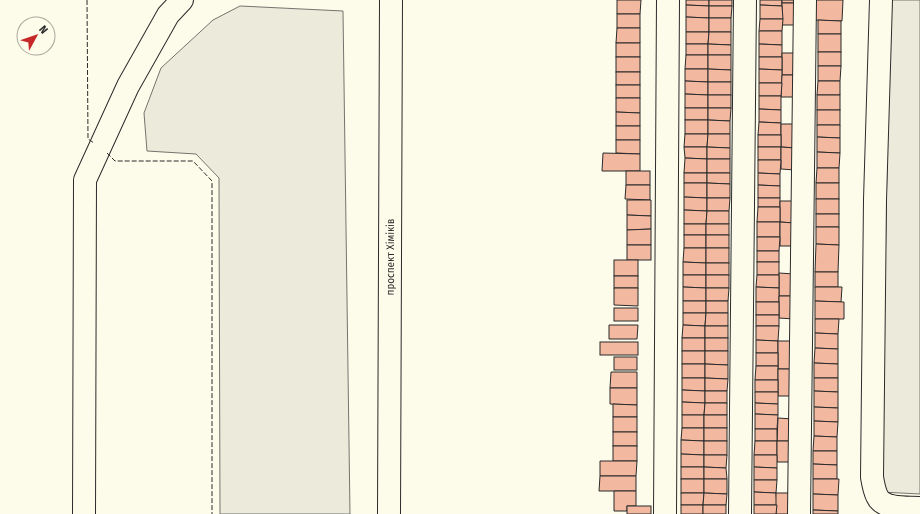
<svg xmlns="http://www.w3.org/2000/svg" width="920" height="514" font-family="'Fira Sans Condensed',sans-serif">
<rect width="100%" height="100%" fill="#fdfbea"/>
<g fill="#ecebdb" stroke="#74746e">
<polygon points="890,0 920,0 920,494 881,492"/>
<polygon points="240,6 343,11 350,514 220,514 219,178 196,154 147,151 144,113 161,68 213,20"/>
</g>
<g fill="#f2b8a0" stroke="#2b2b2b">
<polygon points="617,0 641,0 640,14 617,14"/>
<polygon points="686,0 709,0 709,6 686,5"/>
<rect x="709" y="0" width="23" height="6"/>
<polygon points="760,0 782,0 782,6 760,5"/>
<rect x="782" y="0" width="14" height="3"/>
<polygon points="815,0 843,0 842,21 814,20"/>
<rect x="782" y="3" width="14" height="22"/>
<polygon points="686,5 709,6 709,18 686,17"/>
<polygon points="760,5 782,6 783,19 760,19"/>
<polygon points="709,6 732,6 731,18 709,18"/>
<rect x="617" y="14" width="23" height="14"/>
<polygon points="686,17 709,18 709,32 686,32"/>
<rect x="709" y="18" width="22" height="14"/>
<polygon points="760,19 783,19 782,31 759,31"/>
<polygon points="818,20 841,21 841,34 818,34"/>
<polygon points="617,28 640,28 640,43 616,43"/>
<polygon points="759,31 782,31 782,45 759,44"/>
<polygon points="686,32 709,32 708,44 686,44"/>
<polygon points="709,32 731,32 731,45 708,44"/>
<rect x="818" y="34" width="23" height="18"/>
<rect x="616" y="43" width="24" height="14"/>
<rect x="686" y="44" width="22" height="11"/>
<polygon points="708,44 731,45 731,55 708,55"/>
<polygon points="759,44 782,45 782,57 759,57"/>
<rect x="818" y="52" width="23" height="14"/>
<polygon points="782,53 797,53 796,75 782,75"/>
<polygon points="686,55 708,55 708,69 685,69"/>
<polygon points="708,55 731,55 731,70 708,69"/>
<rect x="616" y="57" width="24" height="15"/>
<polygon points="759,57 782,57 782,70 759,69"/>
<polygon points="818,66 841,66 840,81 818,81"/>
<polygon points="685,69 708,69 708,82 685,81"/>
<polygon points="708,69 731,70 731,82 708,82"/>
<polygon points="759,69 782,70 782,83 759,83"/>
<rect x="616" y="72" width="24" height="13"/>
<polygon points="782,75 796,75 796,97 781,97"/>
<polygon points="685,81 708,82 708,95 685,94"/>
<polygon points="818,81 840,81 840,95 817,95"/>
<rect x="708" y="82" width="23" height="13"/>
<polygon points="759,83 782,83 781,96 759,96"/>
<rect x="616" y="85" width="24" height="13"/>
<polygon points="685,94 708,95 708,108 685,108"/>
<rect x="708" y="95" width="23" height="13"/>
<rect x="817" y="95" width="23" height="15"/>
<polygon points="759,96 781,96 781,110 759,109"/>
<polygon points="616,98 640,98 640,113 616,112"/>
<rect x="685" y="108" width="23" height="12"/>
<polygon points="708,108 731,108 730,121 708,120"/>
<polygon points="759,109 781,110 781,123 759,122"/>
<rect x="817" y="110" width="23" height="15"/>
<polygon points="616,112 640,113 640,126 616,126"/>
<rect x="685" y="120" width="23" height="14"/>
<polygon points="708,120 730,121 730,134 708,134"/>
<polygon points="759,122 781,123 781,135 758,135"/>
<polygon points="781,124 796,124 796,148 781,147"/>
<polygon points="817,125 840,125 840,138 817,137"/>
<rect x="616" y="126" width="24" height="14"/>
<polygon points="685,134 708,134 707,147 684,147"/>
<polygon points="708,134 730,134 730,148 707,147"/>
<rect x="758" y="135" width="23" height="12"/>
<polygon points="817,137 840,138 840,153 817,152"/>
<polygon points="616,140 640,140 640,154 616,153"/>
<polygon points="684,147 707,147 707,159 685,158"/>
<polygon points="707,147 730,148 730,159 707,159"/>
<rect x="758" y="147" width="23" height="13"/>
<polygon points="781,147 796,148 795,170 781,169"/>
<polygon points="817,152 840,153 839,168 817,168"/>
<polygon points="603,153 640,154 640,171 602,171"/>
<polygon points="685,158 707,159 707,173 684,173"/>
<rect x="707" y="159" width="23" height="14"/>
<polygon points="758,160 781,160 780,174 758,173"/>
<polygon points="817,168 839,168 839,183 816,183"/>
<rect x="626" y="171" width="24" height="14"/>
<rect x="684" y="173" width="23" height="10"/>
<polygon points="707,173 730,173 730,184 707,183"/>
<polygon points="758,173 780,174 780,186 758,185"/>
<polygon points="684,183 707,183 707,198 684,197"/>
<polygon points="707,183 730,184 730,198 707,198"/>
<rect x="816" y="183" width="23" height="16"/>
<polygon points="626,185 650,185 650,200 625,199"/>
<polygon points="758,185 780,186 780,198 758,198"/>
<polygon points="684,197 707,198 707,211 684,210"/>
<polygon points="707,198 730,198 729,211 707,211"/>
<rect x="758" y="198" width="22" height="9"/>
<rect x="816" y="199" width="23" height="15"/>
<polygon points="627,200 651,200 651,216 627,215"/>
<polygon points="780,201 794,201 794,223 780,222"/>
<polygon points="758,207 780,207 780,222 757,222"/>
<polygon points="684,210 707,211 706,224 684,224"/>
<polygon points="707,211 729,211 729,224 706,224"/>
<rect x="816" y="214" width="23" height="13"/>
<polygon points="627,215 651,216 651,229 627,230"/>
<rect x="757" y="222" width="23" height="15"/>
<polygon points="780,222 794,223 794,246 780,246"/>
<rect x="684" y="224" width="22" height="11"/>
<rect x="706" y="224" width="23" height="11"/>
<polygon points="816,227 839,227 839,245 816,244"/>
<polygon points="651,229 651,245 627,245 627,230"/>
<rect x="684" y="235" width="22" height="13"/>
<rect x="706" y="235" width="23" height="13"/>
<polygon points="757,237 780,237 779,251 757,251"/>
<polygon points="816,244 839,245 838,272 815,272"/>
<rect x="627" y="245" width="24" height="15"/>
<polygon points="684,248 706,248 706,263 683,262"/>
<rect x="706" y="248" width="23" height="15"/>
<rect x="757" y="251" width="22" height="11"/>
<rect x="614" y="260" width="24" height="16"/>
<polygon points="683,262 706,263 706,275 683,275"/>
<rect x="757" y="262" width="22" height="13"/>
<rect x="706" y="263" width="23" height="12"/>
<rect x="815" y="272" width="23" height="15"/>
<polygon points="779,273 794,274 794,296 779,296"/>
<polygon points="683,275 706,275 706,288 683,287"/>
<rect x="706" y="275" width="23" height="13"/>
<polygon points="757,275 779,275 779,288 756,287"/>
<rect x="614" y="276" width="24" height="12"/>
<polygon points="683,287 706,288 706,301 683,301"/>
<polygon points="756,287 779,288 779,302 756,302"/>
<polygon points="815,287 842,287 841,302 815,301"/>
<polygon points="614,288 638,288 638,306 614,305"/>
<polygon points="706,288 729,288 728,301 706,301"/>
<polygon points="779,296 794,296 794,319 779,318"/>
<rect x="683" y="301" width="23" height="12"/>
<rect x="706" y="301" width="22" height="12"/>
<polygon points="815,301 844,302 844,319 815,319"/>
<rect x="756" y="302" width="23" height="13"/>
<rect x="614" y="308" width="24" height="13"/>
<polygon points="683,313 706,313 705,326 683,325"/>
<polygon points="706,313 728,313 728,326 705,326"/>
<rect x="756" y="315" width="23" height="11"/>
<polygon points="815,319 839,319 838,334 815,333"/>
<polygon points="609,325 638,325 637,339 609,339"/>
<polygon points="683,325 705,326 705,338 682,338"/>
<rect x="705" y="326" width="23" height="12"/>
<polygon points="756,326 779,326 778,341 756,340"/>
<polygon points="815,333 838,334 838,349 815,348"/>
<rect x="682" y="338" width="23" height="13"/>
<rect x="705" y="338" width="23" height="13"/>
<polygon points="756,340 778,341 778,353 756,353"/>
<rect x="778" y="341" width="15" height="28"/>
<rect x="600" y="342" width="38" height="13"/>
<polygon points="815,348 838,349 838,364 814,363"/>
<rect x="682" y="351" width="23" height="13"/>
<polygon points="705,351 728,351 728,365 705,364"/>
<rect x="756" y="353" width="22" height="13"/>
<rect x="614" y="357" width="23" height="13"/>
<polygon points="814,363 838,364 838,378 814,378"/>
<rect x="682" y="364" width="23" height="14"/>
<polygon points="705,364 728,365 728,379 705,378"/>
<polygon points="756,366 778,366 778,380 755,380"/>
<rect x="778" y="369" width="15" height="27"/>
<polygon points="611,372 637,372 637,388 610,388"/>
<polygon points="682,378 705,378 705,391 682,390"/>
<polygon points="705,378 728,379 727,391 705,391"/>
<polygon points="814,378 838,378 838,392 814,391"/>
<rect x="755" y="380" width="23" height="12"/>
<polygon points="610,388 637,388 637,405 610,404"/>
<polygon points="682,390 705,391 705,403 682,402"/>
<rect x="705" y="391" width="22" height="12"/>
<polygon points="814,391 838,392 838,408 814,407"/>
<polygon points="755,392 778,392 778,404 755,403"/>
<polygon points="682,402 705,403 704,415 682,415"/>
<polygon points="705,403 727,403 727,415 704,415"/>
<polygon points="755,403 778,404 778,415 755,414"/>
<polygon points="613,404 637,405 637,417 613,417"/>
<polygon points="814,407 838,408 838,422 814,421"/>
<polygon points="755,414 778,415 777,429 755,429"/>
<rect x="682" y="415" width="22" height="13"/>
<rect x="704" y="415" width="23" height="13"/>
<rect x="613" y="417" width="24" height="15"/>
<polygon points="778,418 793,419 793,441 777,441"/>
<polygon points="814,421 838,422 837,437 814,436"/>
<polygon points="682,428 704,428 704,441 681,440"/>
<rect x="704" y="428" width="23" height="13"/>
<rect x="755" y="429" width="22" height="12"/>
<rect x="613" y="432" width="24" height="14"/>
<polygon points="814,436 837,437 837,451 813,451"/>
<polygon points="681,440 704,441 704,455 681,454"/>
<rect x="704" y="441" width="23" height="14"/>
<polygon points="755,441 777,441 777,455 754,455"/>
<rect x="777" y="441" width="16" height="21"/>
<rect x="613" y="446" width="24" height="15"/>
<polygon points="813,451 837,451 837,465 813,464"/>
<polygon points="681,454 704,455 704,467 681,467"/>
<polygon points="704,455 727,455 726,468 704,467"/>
<polygon points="754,455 777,455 777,468 754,467"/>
<polygon points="600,461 637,461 636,476 600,476"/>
<polygon points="813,464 837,465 837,479 813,479"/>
<rect x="681" y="467" width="23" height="12"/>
<polygon points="704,467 726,468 727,479 704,479"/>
<polygon points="754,467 777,468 777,480 754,480"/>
<polygon points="600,476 636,476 636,491 599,491"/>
<rect x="681" y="479" width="23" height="14"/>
<polygon points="704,479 727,479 727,494 704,493"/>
<polygon points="813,479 839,479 838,495 813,494"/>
<polygon points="754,480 777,480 776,493 754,492"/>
<polygon points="614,491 636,491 636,506 627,506 627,511 614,511"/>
<polygon points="754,492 776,493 777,505 754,505"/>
<polygon points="681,493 704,493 703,505 681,505"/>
<polygon points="704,493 727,494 726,505 703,505"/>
<rect x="776" y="493" width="16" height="21"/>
<polygon points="813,494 838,495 838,511 813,510"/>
<rect x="681" y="505" width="22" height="9"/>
<rect x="703" y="505" width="23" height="9"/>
<polygon points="754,505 777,505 776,514 754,514"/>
<rect x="627" y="506" width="24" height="8"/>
<polygon points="813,510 838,511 838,514 813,514"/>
</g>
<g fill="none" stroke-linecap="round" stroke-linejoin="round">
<g stroke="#2b2b2b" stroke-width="24">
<g id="minor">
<path d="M881,0L875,200L872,477C873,483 874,490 877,496C883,510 907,507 920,508"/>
<polyline points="84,514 85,180 128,86 168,15 182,0"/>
<polyline points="665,514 668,0"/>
<polyline points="740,514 745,0"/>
<polyline points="799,514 805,0"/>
</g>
</g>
<g stroke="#2b2b2b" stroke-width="24">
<g id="major">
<path id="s1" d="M389,514L391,0"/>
</g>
</g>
<use href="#minor" stroke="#fdfbea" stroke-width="22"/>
<use href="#major" stroke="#fdfbea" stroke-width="22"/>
<g stroke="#2b2b2b" stroke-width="1" stroke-dasharray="5 2" stroke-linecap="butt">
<polyline points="87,0 88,139 94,143"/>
<polyline points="107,153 115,161 193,161 212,181 212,514"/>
</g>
</g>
<g text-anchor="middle" stroke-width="3" stroke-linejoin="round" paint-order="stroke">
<g font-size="11" fill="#2b2b2b" stroke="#fdfbea">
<text dy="4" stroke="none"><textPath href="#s1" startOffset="257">проспект Хіміків</textPath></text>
</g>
</g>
<g transform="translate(36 36) rotate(50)"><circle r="19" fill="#fdfbea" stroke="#a9a89e"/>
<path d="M0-3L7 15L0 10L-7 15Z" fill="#c62828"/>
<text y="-6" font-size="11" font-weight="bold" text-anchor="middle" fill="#2b2b2b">N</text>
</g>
</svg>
